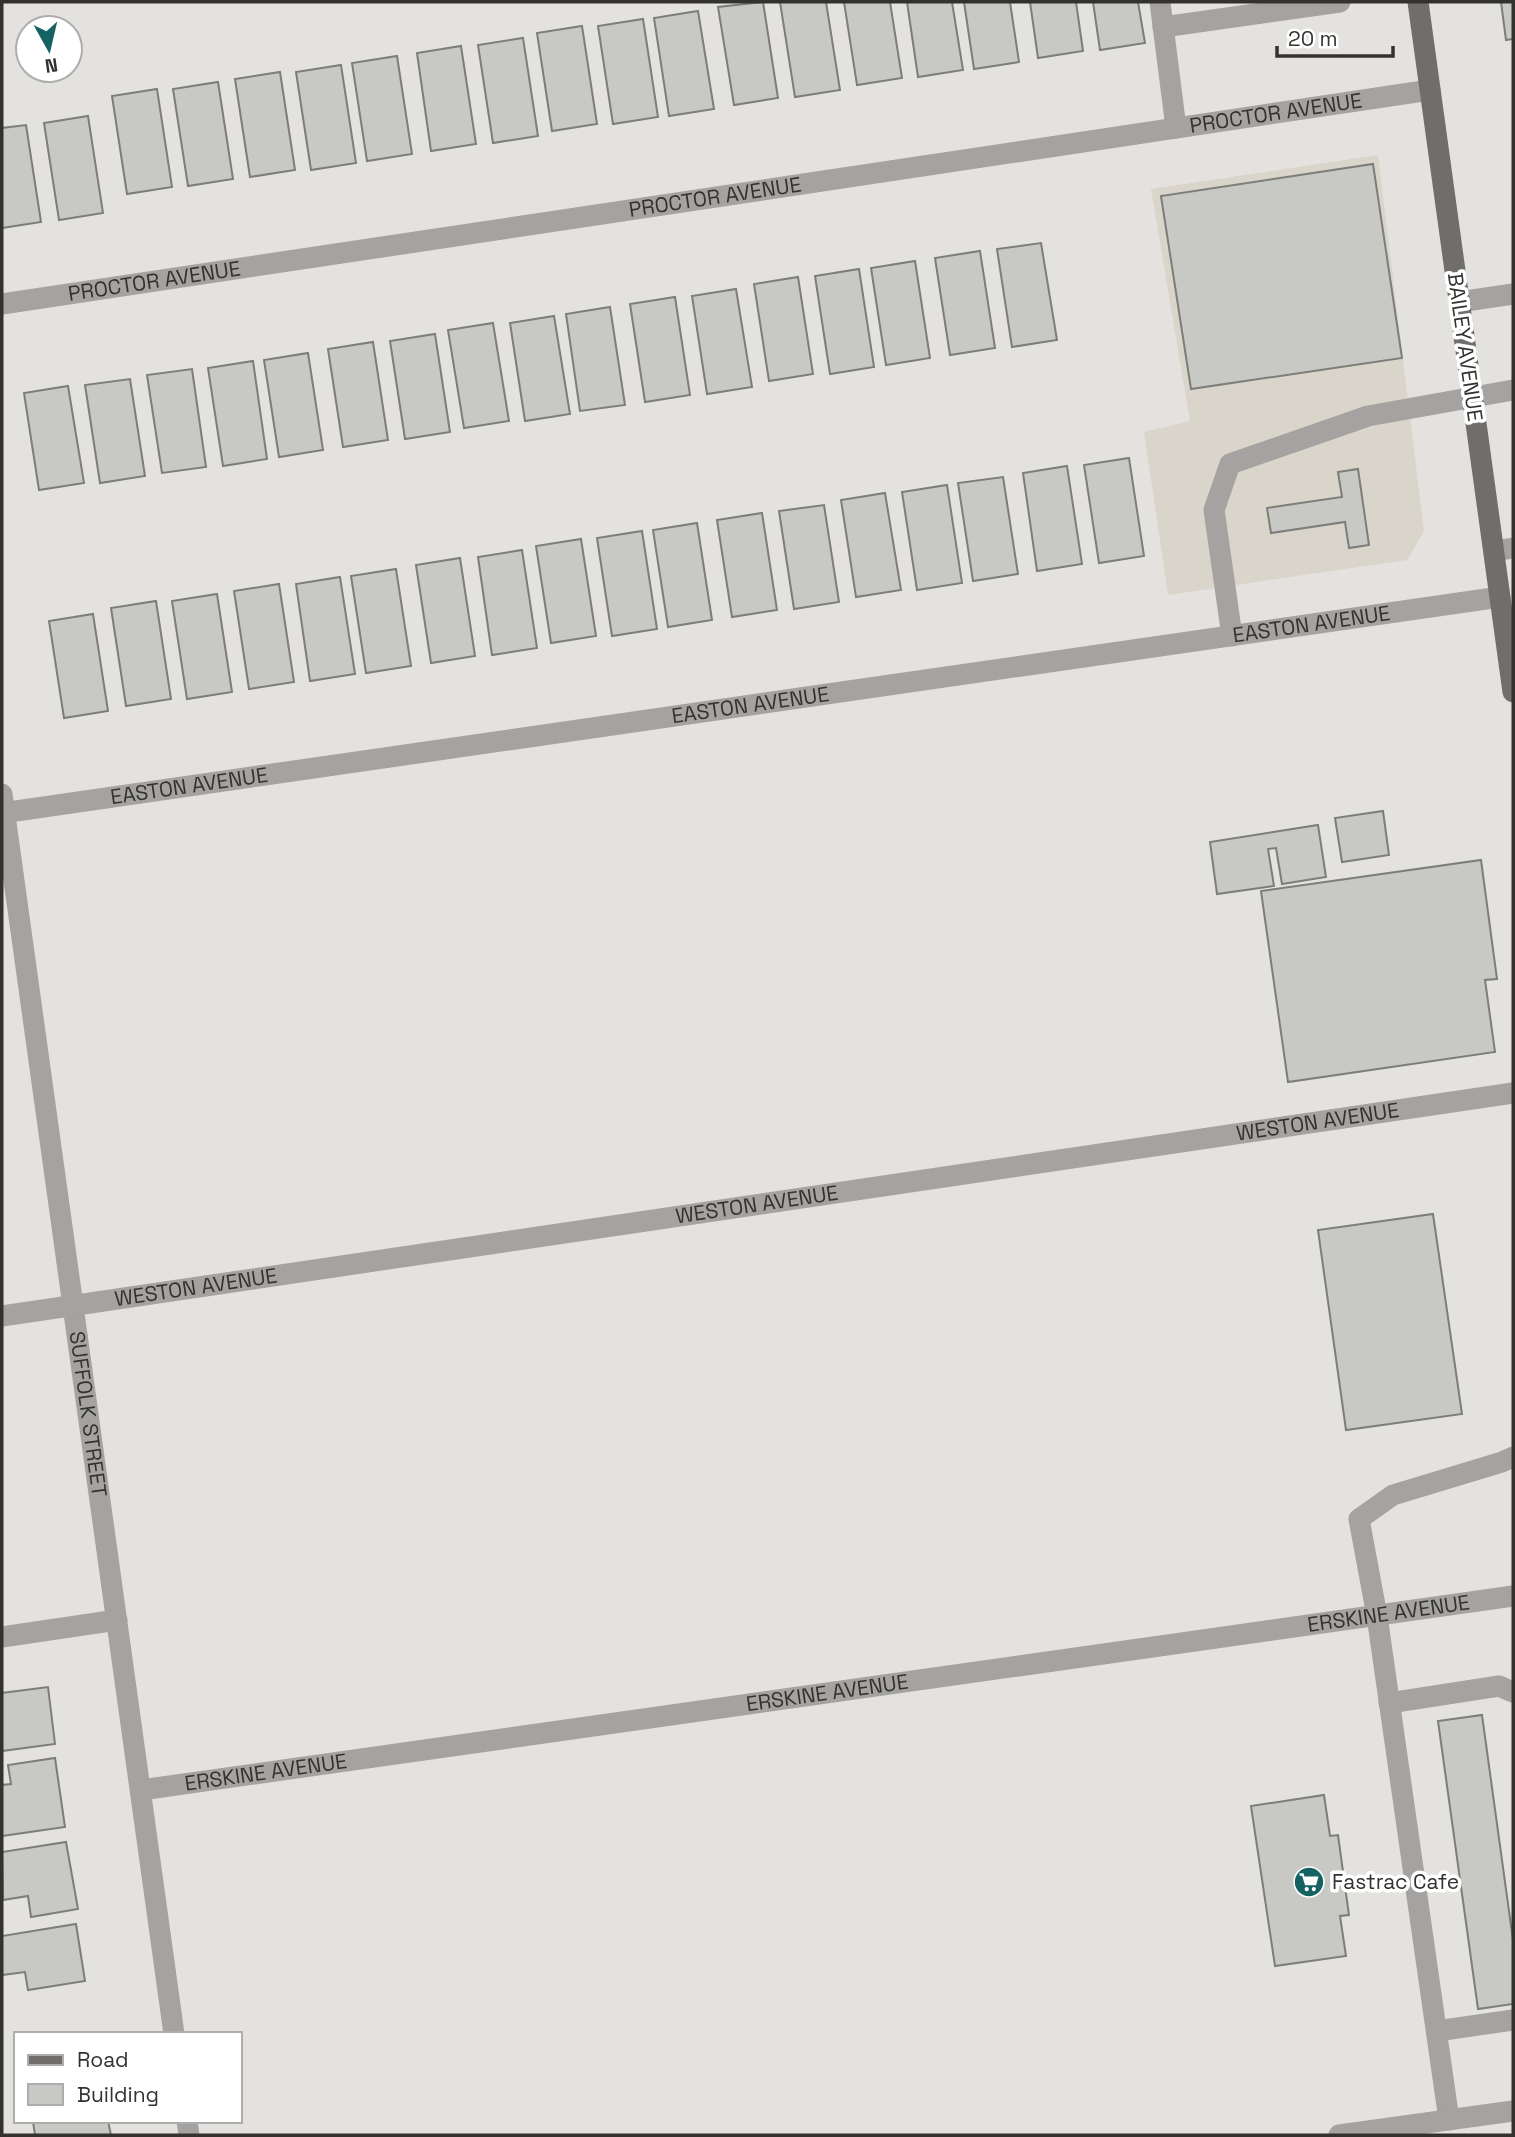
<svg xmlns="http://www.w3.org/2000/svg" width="1515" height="2137" font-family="'Space Grotesk',sans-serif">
<rect width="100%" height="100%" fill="#e3e2df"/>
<polygon fill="#d9d5ca" points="1378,155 1424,531 1407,560 1168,595 1144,432 1190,421 1151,189"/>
<g fill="#c8c8c4" stroke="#7d7d7a" stroke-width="2">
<polygon points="763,2 778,98 734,105 718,7"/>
<polygon points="780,2 826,2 840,90 795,97"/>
<polygon points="844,2 890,2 902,78 857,85"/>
<polygon points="907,2 952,2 963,70 918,77"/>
<polygon points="964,2 1010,2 1019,62 974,69"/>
<polygon points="1030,2 1076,2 1083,51 1038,58"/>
<polygon points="1093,2 1138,2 1145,43 1100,50"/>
<polygon points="1501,2 1513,2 1513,39 1506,40"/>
<polygon points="698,11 714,109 669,116 654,18"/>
<polygon points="643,19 658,117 613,124 598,26"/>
<polygon points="582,26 597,124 552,131 537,33"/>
<polygon points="523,38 538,136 493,143 478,45"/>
<polygon points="461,46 476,144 431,151 417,53"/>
<polygon points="397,56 412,154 367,161 352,63"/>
<polygon points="341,65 356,163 311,170 296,72"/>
<polygon points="280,72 295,170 250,177 235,79"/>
<polygon points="218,82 233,179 188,186 173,89"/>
<polygon points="157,89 172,187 127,194 112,96"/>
<polygon points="88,116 103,213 59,220 44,123"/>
<polygon points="26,125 41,222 2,228 2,128"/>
<polygon points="1373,164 1402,358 1191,389 1161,196"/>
<polygon points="1041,243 1057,340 1012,347 997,249"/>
<polygon points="980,251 995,348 950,355 935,258"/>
<polygon points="915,261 930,358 886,365 871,268"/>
<polygon points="859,269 874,367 830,374 815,276"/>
<polygon points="798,277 813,374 769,381 754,284"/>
<polygon points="736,289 752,387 707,394 692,296"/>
<polygon points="675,297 690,395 645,402 630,304"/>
<polygon points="610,307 625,405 580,411 566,314"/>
<polygon points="554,316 570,414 525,421 510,323"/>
<polygon points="493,323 509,421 464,428 448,330"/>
<polygon points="435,334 450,432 405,439 390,341"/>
<polygon points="373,342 388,440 343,447 328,349"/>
<polygon points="308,353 323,450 279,457 264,360"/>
<polygon points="253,361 267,459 223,466 208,368"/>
<polygon points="192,369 206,467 162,473 147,375"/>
<polygon points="130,379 145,476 100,483 85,385"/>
<polygon points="68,386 84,483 39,490 24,393"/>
<polygon points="1129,458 1144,556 1099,563 1084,465"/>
<polygon points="1067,466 1082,564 1037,571 1023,473"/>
<polygon points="1358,469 1369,545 1349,548 1345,522 1271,533 1267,508 1342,497 1338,472"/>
<polygon points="1003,477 1018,574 973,581 958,483"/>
<polygon points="947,485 962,583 917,590 902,492"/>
<polygon points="885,493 901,590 856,597 841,500"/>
<polygon points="824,505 839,602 794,609 779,511"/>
<polygon points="762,513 777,610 732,617 717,520"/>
<polygon points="697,523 712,620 668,627 653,530"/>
<polygon points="642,531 657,629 612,636 597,538"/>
<polygon points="581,539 596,636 551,643 536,546"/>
<polygon points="522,550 537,648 492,655 478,557"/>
<polygon points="460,558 475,656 431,663 416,565"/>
<polygon points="396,569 411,666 366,673 351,576"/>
<polygon points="340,577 355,674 310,681 296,584"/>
<polygon points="279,584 294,682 249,689 234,591"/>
<polygon points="217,594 232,692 187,699 172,601"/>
<polygon points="156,601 171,699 126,706 111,608"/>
<polygon points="93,614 108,711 64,718 49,621"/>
<polygon points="1383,811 1389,855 1342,862 1335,818"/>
<polygon points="1318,825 1326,877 1282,884 1276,848 1268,849 1274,886 1217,894 1210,842"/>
<polygon points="1481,860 1497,979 1485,980 1495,1052 1288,1082 1261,891"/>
<polygon points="1433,1214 1462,1414 1346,1430 1318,1230"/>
<polygon points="48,1687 55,1744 2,1751 2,1693"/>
<polygon points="1482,1715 1513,1940 1513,2004 1478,2009 1438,1721"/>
<polygon points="55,1758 65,1827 2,1836 2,1785 11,1784 8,1765"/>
<polygon points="1324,1795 1330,1836 1338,1835 1349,1915 1340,1916 1346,1956 1275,1966 1251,1806"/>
<polygon points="66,1842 78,1909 31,1917 28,1896 3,1900 2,1852"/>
<polygon points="76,1924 85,1981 28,1990 25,1972 2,1975 2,1936"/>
<polygon points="108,2121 111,2135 35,2135 33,2122"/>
</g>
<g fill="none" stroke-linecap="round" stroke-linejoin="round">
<g stroke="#a4a3a1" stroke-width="21">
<polyline points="1160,2 1176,128"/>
<polyline points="1163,27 1340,2"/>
<polyline points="1459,302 1513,294"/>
<path id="s1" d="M2,304L1430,90"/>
<polyline points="1494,551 1513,548"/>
<polyline points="1232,636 1214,510 1230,464 1368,416 1513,390"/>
<path id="s2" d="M2,794L174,2034"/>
<path id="s3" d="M2,813L1500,597"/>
<path id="s4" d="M2,1316L1513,1093"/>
<polyline points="2,1637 117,1620"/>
<polyline points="1389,1703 1499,1686 1513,1692"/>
<path id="s5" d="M141,1790L1513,1596"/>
<polyline points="1437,2031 1513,2020"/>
<polyline points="1449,2120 1377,1616 1359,1519 1393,1495 1502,1462 1513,1457"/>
<polyline points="187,2121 189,2135"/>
<polyline points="1339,2135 1513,2111"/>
</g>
<polyline stroke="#706e6c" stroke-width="21" points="1418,2 1513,692"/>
</g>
<defs>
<g id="supermarket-disc" transform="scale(1.575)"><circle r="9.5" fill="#146362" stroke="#fff"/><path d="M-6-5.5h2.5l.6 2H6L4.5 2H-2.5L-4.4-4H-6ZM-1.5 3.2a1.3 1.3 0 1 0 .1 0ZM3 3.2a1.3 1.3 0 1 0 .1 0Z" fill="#fff"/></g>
</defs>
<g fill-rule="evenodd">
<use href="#supermarket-disc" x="1309" y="1882"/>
</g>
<g text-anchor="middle" stroke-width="7" stroke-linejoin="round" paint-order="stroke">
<g font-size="21" fill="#333231" stroke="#fff">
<text dy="7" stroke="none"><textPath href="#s1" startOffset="1288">PROCTOR AVENUE</textPath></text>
<text dy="7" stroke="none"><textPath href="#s1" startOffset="721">PROCTOR AVENUE</textPath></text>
<text dy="7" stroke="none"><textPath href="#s1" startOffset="154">PROCTOR AVENUE</textPath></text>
<text transform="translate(1465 347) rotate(82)" y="7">BAILEY AVENUE</text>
<text dy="7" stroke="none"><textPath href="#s3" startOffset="1323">EASTON AVENUE</textPath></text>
<text dy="7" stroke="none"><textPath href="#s3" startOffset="756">EASTON AVENUE</textPath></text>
<text dy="7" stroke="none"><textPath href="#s3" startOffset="189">EASTON AVENUE</textPath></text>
<text dy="7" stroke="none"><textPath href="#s4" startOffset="1330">WESTON AVENUE</textPath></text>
<text dy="7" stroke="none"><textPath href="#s4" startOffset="763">WESTON AVENUE</textPath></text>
<text dy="7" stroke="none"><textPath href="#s4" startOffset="196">WESTON AVENUE</textPath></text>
<text dy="7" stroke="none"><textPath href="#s2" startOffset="626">SUFFOLK STREET</textPath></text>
<text dy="7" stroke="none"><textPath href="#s5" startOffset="1260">ERSKINE AVENUE</textPath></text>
<text dy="7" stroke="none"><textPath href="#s5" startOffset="693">ERSKINE AVENUE</textPath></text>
<text dy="7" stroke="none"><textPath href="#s5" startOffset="126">ERSKINE AVENUE</textPath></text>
</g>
<g font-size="21" fill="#333231" stroke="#fff" text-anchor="start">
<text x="1332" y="1889">Fastrac Cafe</text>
</g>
</g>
<rect width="1515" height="2137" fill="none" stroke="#333231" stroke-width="7"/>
<rect x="14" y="2032" width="228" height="91" fill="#ffffff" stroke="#adadad" stroke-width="2"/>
<rect x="28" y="2055" width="35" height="10" fill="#706e6c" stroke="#adadad" stroke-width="2"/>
<text x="77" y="2067" font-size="21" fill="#333231">Road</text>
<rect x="28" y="2084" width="35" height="21" fill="#c8c8c4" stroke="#adadad" stroke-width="2"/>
<text x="77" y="2102" font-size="21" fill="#333231">Building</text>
<g transform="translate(49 49) rotate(172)"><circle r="33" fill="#ffffff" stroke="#adadad" stroke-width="2"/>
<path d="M0-5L12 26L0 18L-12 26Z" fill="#146362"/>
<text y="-10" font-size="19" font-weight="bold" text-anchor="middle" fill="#333231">N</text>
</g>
<path d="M1277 46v10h116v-10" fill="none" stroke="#333231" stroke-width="3.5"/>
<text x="1288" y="46" font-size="21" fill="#333231" stroke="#ffffff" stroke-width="5" paint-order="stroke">20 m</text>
</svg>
